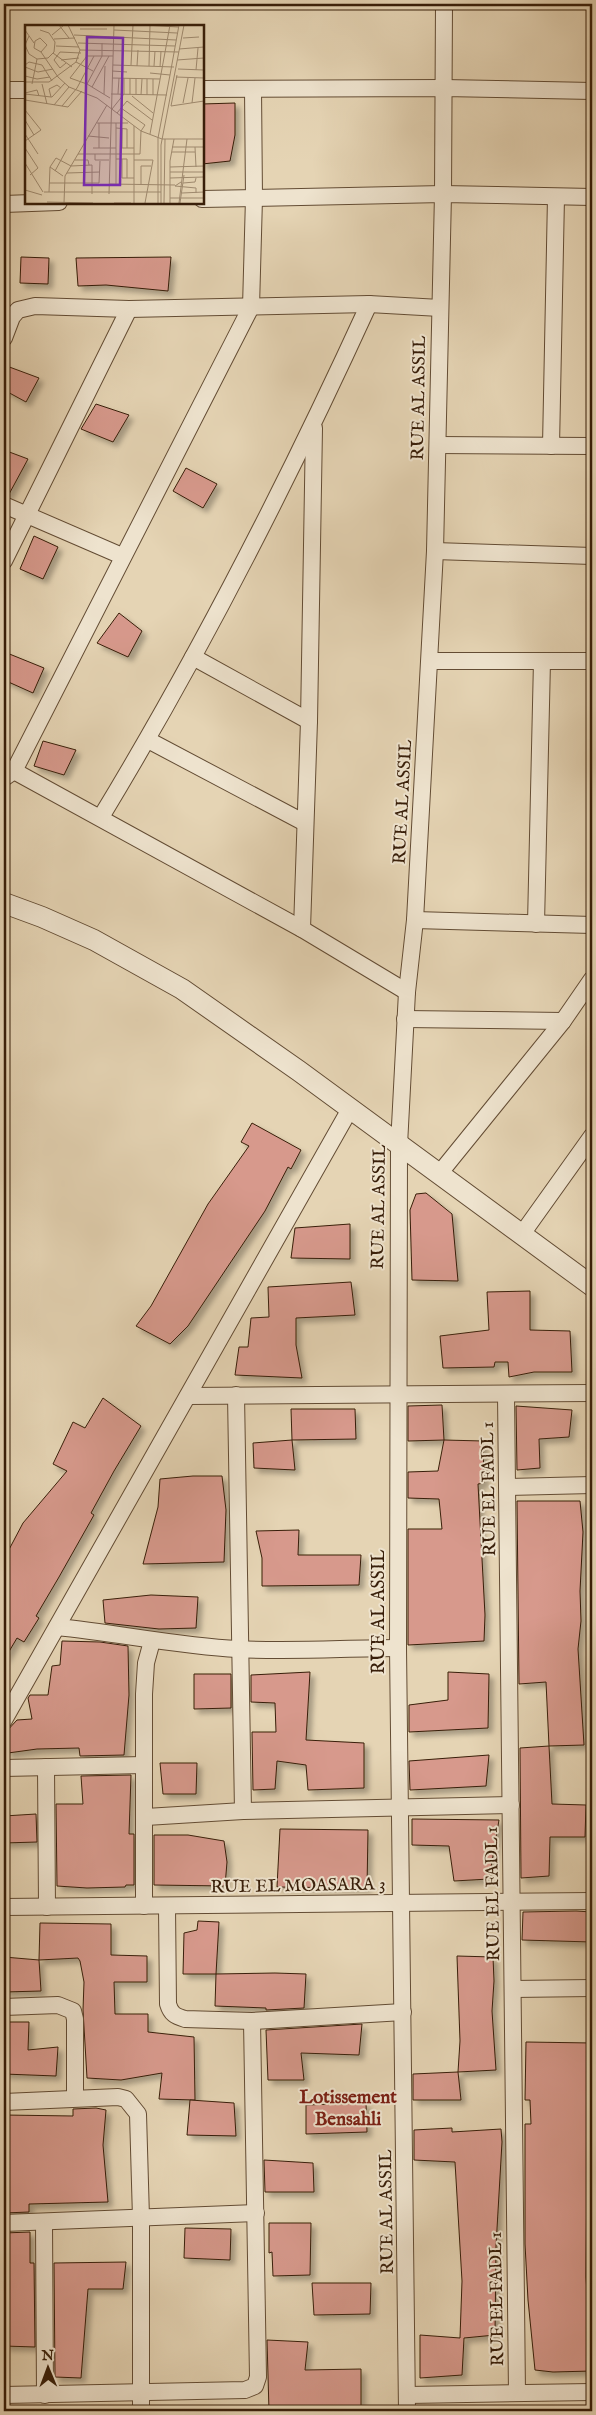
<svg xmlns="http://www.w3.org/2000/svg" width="596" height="2415" font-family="'IM FELL English',serif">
<defs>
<filter id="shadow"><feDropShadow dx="4.5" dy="4.5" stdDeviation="2.5" flood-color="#0004"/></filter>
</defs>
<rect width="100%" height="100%" fill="#e5d4b4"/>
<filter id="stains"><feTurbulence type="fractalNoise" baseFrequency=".004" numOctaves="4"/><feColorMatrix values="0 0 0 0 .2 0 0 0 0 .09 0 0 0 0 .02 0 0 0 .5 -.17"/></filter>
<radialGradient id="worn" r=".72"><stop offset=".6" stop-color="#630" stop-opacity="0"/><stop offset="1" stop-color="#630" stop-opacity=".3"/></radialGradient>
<g fill="#d7998c" stroke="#381e09" filter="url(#shadow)">
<polygon points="235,103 235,135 230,161 202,164 202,104"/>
<polygon points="21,257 49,258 48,284 20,283"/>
<polygon points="171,257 168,291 106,285 78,286 76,258"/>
<polygon points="4,365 39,378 26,402 4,390"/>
<polygon points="96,404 129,415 113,442 81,429"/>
<polygon points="4,450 28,459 8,496 4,495"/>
<polygon points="186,468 217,484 203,508 173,491"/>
<polygon points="34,536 58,547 43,579 20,569"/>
<polygon points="119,613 142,631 128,657 97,643"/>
<polygon points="7,653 44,668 33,693 4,680 4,662"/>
<polygon points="43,741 76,750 64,775 34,766"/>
<polygon points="252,1123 301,1150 291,1169 288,1167 265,1211 188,1326 170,1344 136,1326 151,1306 208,1204 249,1146 241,1142"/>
<polygon points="426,1193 452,1214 458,1281 412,1280 410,1210 416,1194"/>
<polygon points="350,1224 350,1259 291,1258 295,1228"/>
<polygon points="351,1282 355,1315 296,1318 296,1345 302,1378 235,1375 239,1347 248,1347 251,1318 269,1317 268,1287"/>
<polygon points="530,1291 530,1330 570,1331 572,1372 534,1372 509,1377 508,1362 495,1362 494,1367 443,1368 440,1336 489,1330 487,1292"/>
<polygon points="103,1398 141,1426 114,1471 91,1513 94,1515 59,1577 36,1616 39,1618 24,1642 17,1638 4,1660 4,1559 23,1523 67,1471 53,1464 73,1422 85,1428"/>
<polygon points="442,1405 444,1440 408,1441 408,1406"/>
<polygon points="516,1406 572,1410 569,1437 539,1439 540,1468 517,1470"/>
<polygon points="291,1409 355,1409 356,1439 292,1440"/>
<polygon points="292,1440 295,1470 254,1468 253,1443"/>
<polygon points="444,1440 483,1441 484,1483 478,1484 485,1615 484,1641 408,1645 408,1529 442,1529 439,1499 408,1498 408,1472 438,1471"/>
<polygon points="193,1476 222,1476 226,1510 224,1562 143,1564 158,1507 160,1479"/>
<polygon points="517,1501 580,1501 583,1532 580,1591 581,1621 578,1649 584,1745 549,1746 546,1682 519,1684"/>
<polygon points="299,1530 298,1555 361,1555 359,1585 262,1586 262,1558 256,1531"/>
<polygon points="151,1595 198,1597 196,1628 159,1629 105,1623 103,1600"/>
<polygon points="62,1641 100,1642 128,1646 129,1695 124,1755 80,1756 79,1748 37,1749 8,1753 4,1744 4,1734 17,1720 32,1719 28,1698 30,1695 48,1695 52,1666 60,1665"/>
<polygon points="310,1672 306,1740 364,1743 364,1788 308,1790 306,1765 277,1761 275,1789 253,1790 252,1732 276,1732 275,1703 251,1702 251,1675"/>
<polygon points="448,1672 489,1674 488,1728 409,1732 409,1705 448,1700"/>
<polygon points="194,1674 231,1674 231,1708 194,1709"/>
<polygon points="549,1746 552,1804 586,1805 585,1837 550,1837 549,1876 521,1878 520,1748"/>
<polygon points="489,1755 486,1786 410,1790 409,1761"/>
<polygon points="160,1763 197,1763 196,1794 163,1794"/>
<polygon points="131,1775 129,1834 134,1834 134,1885 126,1885 125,1887 87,1888 57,1886 56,1804 83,1804 81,1776"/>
<polygon points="36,1814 37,1842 4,1843 4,1816"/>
<polygon points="412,1819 499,1820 489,1879 454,1881 449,1846 412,1845"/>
<polygon points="280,1829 368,1830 367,1888 277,1887"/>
<polygon points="154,1835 188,1835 224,1841 227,1862 225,1886 154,1885"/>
<polygon points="576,1911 592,1912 592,1942 522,1940 523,1912"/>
<polygon points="198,1921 219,1922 216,1974 183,1974 184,1933 197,1930"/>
<polygon points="40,1923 111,1924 111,1955 147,1956 147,1982 114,1982 115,2014 148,2014 148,2032 194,2037 195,2100 159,2099 162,2073 121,2080 87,2078 83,2010 84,1982 80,1961 78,1958 39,1960"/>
<polygon points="457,1956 493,1957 494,1981 492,2011 496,2070 458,2072 460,2041"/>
<polygon points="4,1957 39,1960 41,1991 4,1992"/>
<polygon points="275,1973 306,1974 304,2008 266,2010 266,2008 215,2006 216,1974"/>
<polygon points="4,2022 29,2022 28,2050 58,2047 56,2076 4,2074"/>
<polygon points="362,2024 359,2055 301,2053 304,2080 268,2080 266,2030"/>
<polygon points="526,2042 592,2043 591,2134 587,2160 586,2277 592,2371 553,2372 535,2370 528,2300 525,2244 525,2124 531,2124 530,2100 525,2100"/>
<polygon points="458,2072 461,2100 413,2100 413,2074"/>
<polygon points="190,2100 234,2103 236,2136 187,2135"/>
<polygon points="366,2103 367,2132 306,2134 306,2105"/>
<polygon points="96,2108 106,2110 103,2145 108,2202 29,2204 29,2212 4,2213 4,2115 73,2116 73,2109"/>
<polygon points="452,2128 452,2132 501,2129 502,2142 496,2246 495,2335 464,2338 462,2375 420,2378 420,2335 460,2338 462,2281 455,2162 414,2160 414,2130"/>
<polygon points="264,2160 313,2163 314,2192 265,2192"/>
<polygon points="269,2223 311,2223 310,2275 273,2276 272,2252 269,2253"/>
<polygon points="185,2228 231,2229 230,2260 184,2258"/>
<polygon points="30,2232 30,2263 34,2263 35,2347 4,2346 4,2233"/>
<polygon points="126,2262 123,2289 88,2289 81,2378 55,2377 54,2263"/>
<polygon points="312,2283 371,2283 370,2314 314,2315"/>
<polygon points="267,2340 308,2342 305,2370 361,2369 361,2411 269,2411"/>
</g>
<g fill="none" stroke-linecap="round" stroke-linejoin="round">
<g stroke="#634c34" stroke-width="18">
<g id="minor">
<polyline points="202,89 444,88 592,91"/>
<polyline points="4,90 26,90"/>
<polyline points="202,199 443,194 592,197"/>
<polyline points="4,204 59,202"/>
<polyline points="4,338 12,317 18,310 35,306 129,309 369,304 440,308"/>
<polyline points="438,445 592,446"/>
<polyline points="551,446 556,197"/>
<polyline points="4,505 122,556"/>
<polyline points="435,551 592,556"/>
<polyline points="4,561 129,309"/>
<polyline points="193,657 309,721"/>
<polyline points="430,661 592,661"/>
<polyline points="148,740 305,823"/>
<polyline points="14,771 302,929 407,992"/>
<polyline points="4,778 14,771 251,307 254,198 253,89"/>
<path d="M101,817C201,652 289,479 369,304"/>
<polyline points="415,920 592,925"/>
<polyline points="536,924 542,661"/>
<polyline points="302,929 309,721 314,428"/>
<polyline points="405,1019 563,1021"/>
<polyline points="439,1174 563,1021 592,979"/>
<polyline points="522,1234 592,1136"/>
<polyline points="236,1395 243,1811"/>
<polyline points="506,1395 517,2393"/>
<polyline points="188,1396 592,1393"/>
<polyline points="508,1487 592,1485"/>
<path d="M57,1627C118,1633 177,1646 238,1649C291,1652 345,1648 398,1648"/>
<polyline points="4,1720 350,1109"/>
<polyline points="46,1767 47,1907"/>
<polyline points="4,1768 143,1765"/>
<polyline points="146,1817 243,1811 511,1805"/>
<polyline points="144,1906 144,1694 146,1663 152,1641"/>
<polyline points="4,1907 592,1901"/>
<path d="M167,1907L168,2004C171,2014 175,2016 185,2019L252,2021L403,2012"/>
<polyline points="513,1989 592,1988"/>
<polyline points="4,2007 58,2005 73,2011 75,2019 75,2098"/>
<polyline points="4,2102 118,2097 126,2099 138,2114 141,2218 141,2411"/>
<polyline points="44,2222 45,2395"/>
<polyline points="4,2223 256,2213"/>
<polyline points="4,2395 245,2390 255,2386 258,2377 252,2021"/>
<polyline points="408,2395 592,2392"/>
<polyline points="407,2411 398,1648 399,1145 407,992 415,920 435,551 443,194 444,4"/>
</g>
</g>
<g stroke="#634c34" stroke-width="22">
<polyline id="tertiary" points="4,903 42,917 94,940 182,989 299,1071 592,1286"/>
</g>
<use href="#minor" stroke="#eee3ce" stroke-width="16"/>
<use href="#tertiary" stroke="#eee3ce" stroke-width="20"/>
</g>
<g text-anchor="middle" stroke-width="4" stroke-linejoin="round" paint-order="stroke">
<g font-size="18" fill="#381e09" stroke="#eee3ce">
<text transform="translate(418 398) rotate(-89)" y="6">RUE AL ASSIL</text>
<text transform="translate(402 802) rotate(-87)" y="6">RUE AL ASSIL</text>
<text transform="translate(378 1207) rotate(-89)" y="6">RUE AL ASSIL</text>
<text transform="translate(488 1489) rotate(-91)" y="6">RUE EL FADL 1</text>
<text transform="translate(378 1612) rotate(-90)" y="6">RUE AL ASSIL</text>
<text transform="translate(298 1885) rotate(-1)" y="6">RUE EL MOASARA 3</text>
<text transform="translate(492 1894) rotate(-91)" y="6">RUE EL FADL 1</text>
<text transform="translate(386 2212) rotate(-91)" y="6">RUE AL ASSIL</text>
<text transform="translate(496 2299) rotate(-91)" y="6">RUE EL FADL 1</text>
</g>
<g font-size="19" font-weight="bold" fill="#7a1f14" stroke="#eee3ce">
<text x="348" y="2103">Lotissement<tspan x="348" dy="22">Bensahli</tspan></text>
</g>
</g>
<g transform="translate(25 25)">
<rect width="179" height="179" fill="#e5d4b4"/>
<path fill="none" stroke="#a08b70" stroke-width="1" d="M34,0L44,13M120,0L153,2M55,4H82M0,5L9,18M89,5L152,8M27,10L39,0M49,10L151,15M4,11L0,20L4,29L12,34L23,33L29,27L30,17L24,8L15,5M158,13L174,12M29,14L50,13M53,18L150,21M77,18V31L62,59L45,53L62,31H88M31,21L54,22M154,24L179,22M55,25L154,27M16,27L22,20L15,13L10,16L9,23L16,27L33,52L44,62L72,73L116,106L137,114H179M28,28L47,42M36,35L54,33M152,35L179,33M51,37L68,46M41,38L35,43L29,35L35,27L56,28M0,40L4,37L17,40L27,56M88,40L149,42M106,40L108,0M112,41L113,25M124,41L125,0M129,41L130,26M0,42L13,47L28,44M135,42L136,26M153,44L179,45M171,45L173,23M87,46L102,47M125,48L145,50L133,113V178M145,50L154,0M0,51L12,54L25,52M151,52L179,53M87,53L135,54M0,57H24L51,37L55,25L43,0M7,59L12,34M17,59L22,79M62,59L85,73M67,62L84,31M36,63L32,60L24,64L26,72H27L40,58M0,68L12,65L14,71M0,69L26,72M79,69L80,41M86,69L142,70M93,69L94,53M105,69V53M111,69V53M116,70L117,54M122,70V54M128,70V54M107,71L128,88M0,75L43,82L57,66M158,78L163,53M167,78L170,53M29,80L44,62M37,81L52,63L69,31M146,81L152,50M146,81L179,76M87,84L99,69V53M0,85L16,105L0,116M92,88L102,76L127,95M0,95L9,110M72,98H103M91,103L102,104V123M97,103V123H109M0,109L13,129M125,109L145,0M63,111L84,113M147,122H179M170,122L171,142M0,123L13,143L5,150M68,123H91M74,123V98M147,127H170M53,129H115L116,106L120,100L96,83M70,129V135H84M91,134H102V153M97,134V153H109M50,135H63L64,140M109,135H128M0,138L18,167M25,142L38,151M145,142L179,141M30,146L42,124M145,147H179M42,148L75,147M145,153L179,152M156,157L150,161L171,163V168M24,158H74L75,136M158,158L170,157L171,153M84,159L150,160M91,159V98M116,159V141H126M0,165L17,170M19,167H136M24,167L25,142L31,133L46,141L67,140V169M157,168L179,167M84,169L89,0M145,173H179M22,177L68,178M39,178L40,151L82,80M89,178H106M109,178V101M120,178L128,135M136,178V120L159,0M139,178L140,114M145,178V136L149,114M154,178L162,114M155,178L159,150"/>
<path fill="#7b2cbf" fill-opacity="0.15" stroke="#7b2cbf" stroke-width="2.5" d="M62,12L98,13L95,160H59Z"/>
<rect width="179" height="179" fill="none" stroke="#381e09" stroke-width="2.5"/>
</g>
<rect width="596" height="2415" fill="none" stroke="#e5d4b4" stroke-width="20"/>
<rect x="5" y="5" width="586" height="2405" fill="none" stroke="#381e09" stroke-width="2.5"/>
<rect x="10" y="10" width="576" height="2395" fill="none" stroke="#381e09"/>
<g transform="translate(48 2368) rotate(359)" stroke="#eee3ce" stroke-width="4" paint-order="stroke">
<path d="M0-4L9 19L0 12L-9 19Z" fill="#381e09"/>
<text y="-8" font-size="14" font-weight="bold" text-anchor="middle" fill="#381e09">N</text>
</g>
<rect width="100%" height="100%" filter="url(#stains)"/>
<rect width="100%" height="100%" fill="url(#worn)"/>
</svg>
